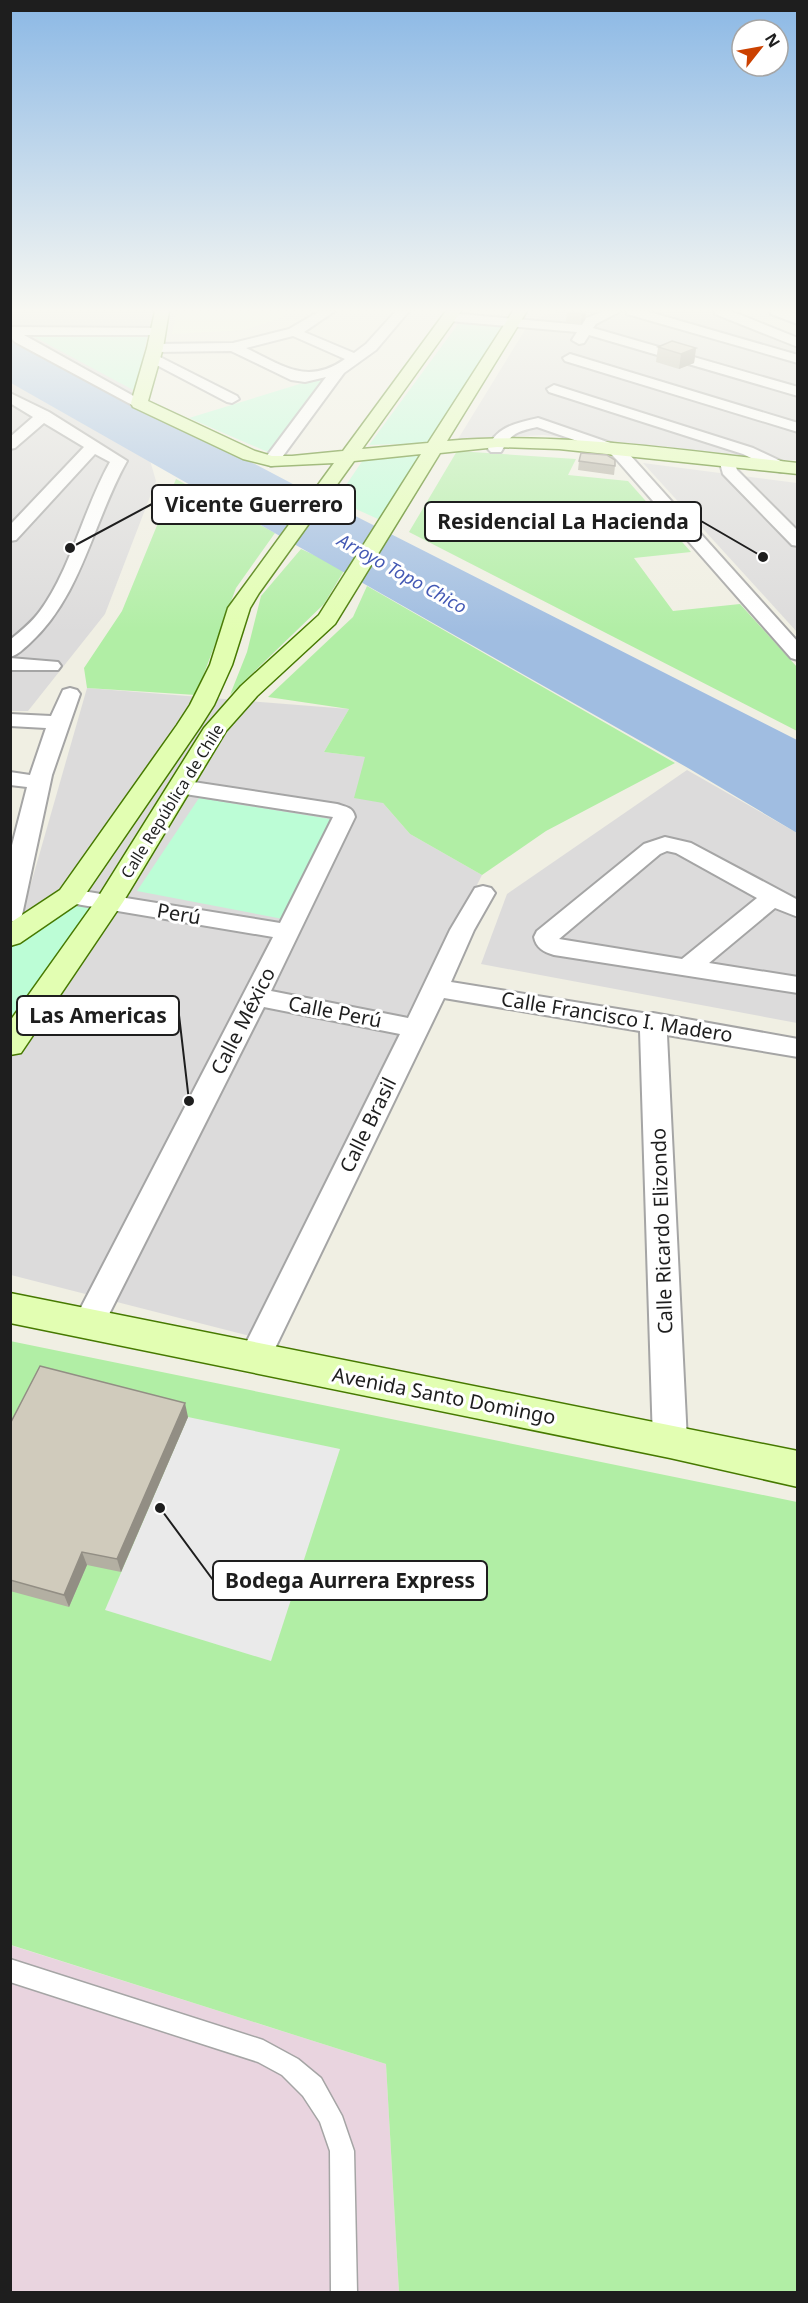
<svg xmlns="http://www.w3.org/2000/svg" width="808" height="2303" font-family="'Noto Sans',sans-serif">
<rect width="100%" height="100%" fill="#f0efe3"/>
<g fill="#dcdbdb">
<polygon points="11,311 153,311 133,402 156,481 105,614 28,711 11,711"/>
<polygon points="561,311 715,311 797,348 797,460 761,461 544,435 458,439 531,320"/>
<polygon points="643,463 797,483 797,632"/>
<polygon points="87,688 349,709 324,752 365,757 383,803 410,834 482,875 250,1336 11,1275 10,927 24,908"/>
<polygon points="687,770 797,833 797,1023 481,964 507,894"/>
</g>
<polygon fill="#e9d4df" points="10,1945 386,2064 399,2292 11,2292"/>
<polygon fill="#f4ffdc" points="177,311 285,311 283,317 244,330 172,334"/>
<g fill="#b1eea5">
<polygon points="457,451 576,459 568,475 628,481 691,552 634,558 673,611 740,604 797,667 797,731 409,532"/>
<polygon points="176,479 275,533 236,588 196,695 87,688 84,668 122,611"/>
<polygon points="301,549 345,569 324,604 230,695 247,652 261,596"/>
<polygon points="367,586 675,763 546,831 482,875 410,834 383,803 354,798 365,757 324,752 349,709 268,697 353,617"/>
<polygon points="10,1341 797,1502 797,2292 399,2292 386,2064 11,1945"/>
</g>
<g fill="#bcfdd6">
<polygon points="461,320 508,324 431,443 369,445"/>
<polygon points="148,334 135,391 31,335"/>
<polygon points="329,375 270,453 189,418"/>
<polygon points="427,451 378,519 336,500 365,457"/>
<polygon points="199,798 336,820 283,919 137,891"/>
<polygon points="79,902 92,905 11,1029 10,949 21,935"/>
</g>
<polygon fill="#eaeaea" points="188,1417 340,1449 271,1661 105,1610"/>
<polygon fill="#a0bde1" points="10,342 55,359 308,492 797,740 797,833 688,768 11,383"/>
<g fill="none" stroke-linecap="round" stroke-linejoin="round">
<g stroke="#a5a5a5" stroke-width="3">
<polygon id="lane" points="10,1959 263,2040 298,2059 321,2078 342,2116 354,2151 357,2292 331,2292 330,2151 320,2122 303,2096 282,2075 258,2062 10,1982"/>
</g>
<g stroke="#a5a5a5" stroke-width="4">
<g id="street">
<path d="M320,311H335L304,332L354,353L366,344L396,311H409L376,350L344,373L277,464L271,466L263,461L326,377L305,382L291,380L231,351L155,352L148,348L155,344L233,343L289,329ZM293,336L345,359C307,386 282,365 246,348Z"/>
<polygon points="604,311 621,311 596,324 593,328 798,387 798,396 589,335 584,343 579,344 572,340 577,332 449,321 442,317 449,313 582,325 586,318"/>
<polygon points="626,311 646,311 798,355 798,363 627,314"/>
<polygon points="714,311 731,311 798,338 798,347 715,314"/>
<polygon points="770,311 787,311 798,315 798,324 771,314"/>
<polygon points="10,327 161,328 163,331 161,334 156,335 24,335 146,403 139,407 134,406 15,342 10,337"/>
<polygon points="152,353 237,396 239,399 232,403 227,402 147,360 145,357"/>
<polygon points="570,354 798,423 798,432 565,361 563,358"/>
<polygon points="554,385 753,448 787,464 789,467 781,472 775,470 743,454 549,392 547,389"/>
<path d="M10,393L49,412L127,461C93,521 82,596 29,644C23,649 18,655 10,657V640C21,631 32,622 40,611C70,571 84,508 110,462L95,454L16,540L10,541V525L84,447L44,423L15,448L10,449V437L33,417L10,403Z"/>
<path d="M538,418L619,446L629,454L798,642V660L791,658L617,460L609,452L537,427C515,432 512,433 501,452H491L488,449C495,426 518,423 538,418Z"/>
<polygon points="728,458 734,460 737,470 798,531 798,546 792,545 723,474 720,463"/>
<polygon points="10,658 58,662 61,666 58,670 10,670"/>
<polygon points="70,688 77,690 80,694 52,775 22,915 19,920 10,922 10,853 27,787 10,785 10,772 30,775 46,728 10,726 10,714 51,716 63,690"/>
<path d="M180,780L337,804C346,807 353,807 355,817L271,991L408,1018L450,930L475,888L483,886L491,888L495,893L474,930L451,982L649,1014L653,1013L798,1039V1057L667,1035L687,1441L682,1452L670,1456L658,1452L653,1441L640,1031L444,998L266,1367L255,1371L244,1367L239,1357L400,1034L264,1007L100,1332L89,1336L78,1332L73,1323L273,937L70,903L62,901L58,896L62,891L70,889L280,923L333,817L172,792L169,787L172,782Z"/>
<path d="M665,837L691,843L798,900V917L775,908L709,963L798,977V993L554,955C544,952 536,948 534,937L537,931L644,844ZM667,851L676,853L757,898L682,959L559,939L660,854Z"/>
</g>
</g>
<g stroke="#467900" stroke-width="3">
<g id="secondary">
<path d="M155,311H169L163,348L148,401L255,451L272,456H292L343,451L446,311H461L362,449L428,443L513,311H527L447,441C564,431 682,451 798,463V474L559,449L497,447L440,453L335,624L257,696L226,731L123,902L21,1053L10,1055V1021L97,899L204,728L241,686L319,615L421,454L354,461L259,593L250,608L232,665L214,705L200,727L80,902L20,943L10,946V923L60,890L177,725L190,705L210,665L228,608L334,463L271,466L243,459L133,407L131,403L147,348Z"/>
<polygon points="10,1293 798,1451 798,1487 670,1458 10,1323"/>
</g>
</g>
<use href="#lane" fill="#fff" fill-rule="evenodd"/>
<use href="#street" fill="#fff" fill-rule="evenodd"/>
<use href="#secondary" fill="#e2feb2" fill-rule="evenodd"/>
</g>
<g fill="#b3afa2">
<polygon points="567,311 586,311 585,320 581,324 566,322"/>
<polygon points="658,347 696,348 694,363 679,369 656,362"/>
<polygon points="579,461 615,466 614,475 578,470"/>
<polygon points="188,1417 121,1572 87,1565 69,1607 10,1591 10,1424"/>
</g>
<g fill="#928e84">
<polygon points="582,311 586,311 585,320 581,324"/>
<polygon points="696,348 694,363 679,369 681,354"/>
<polygon points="185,1403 188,1417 121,1572 117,1559"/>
<polygon points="82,1552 87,1565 69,1607 64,1595"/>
</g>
<g fill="#d0cbbc" stroke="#928e84" stroke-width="1.5">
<polygon points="672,341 696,348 681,354 658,347"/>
<polygon points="581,453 607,455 615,460 615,466 579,461"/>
<polygon points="40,1366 185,1403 117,1559 82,1552 64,1595 10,1580 10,1424"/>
</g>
<linearGradient id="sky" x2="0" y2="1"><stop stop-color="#8bb8e5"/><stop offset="0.49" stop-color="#f8f8f2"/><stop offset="1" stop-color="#f8f8f2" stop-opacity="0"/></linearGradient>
<rect width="808" height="633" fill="url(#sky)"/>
<g text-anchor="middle" stroke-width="6" stroke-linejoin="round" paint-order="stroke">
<g font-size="16" fill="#1e1e1e" stroke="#fff">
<text transform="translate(172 801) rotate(-58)" y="6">Calle República de Chile</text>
</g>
<g font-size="18" font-style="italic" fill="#4358b4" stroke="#fff">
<text transform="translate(402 574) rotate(29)" y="6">Arroyo Topo Chico</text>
</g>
<g font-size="20" fill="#1e1e1e" stroke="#fff">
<text transform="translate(179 914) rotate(10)" y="7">Perú</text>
<text transform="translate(335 1012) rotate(11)" y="7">Calle Perú</text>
<text transform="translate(617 1017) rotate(9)" y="7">Calle Francisco I. Madero</text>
<text transform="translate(243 1021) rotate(-63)" y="7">Calle México</text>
<text transform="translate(368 1125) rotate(-64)" y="7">Calle Brasil</text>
<text transform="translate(662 1231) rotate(-92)" y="7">Calle Ricardo Elizondo</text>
<text transform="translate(444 1396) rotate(11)" y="7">Avenida Santo Domingo</text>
</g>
</g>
<path fill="none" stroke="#1e1e1e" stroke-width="2" d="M70 548L152 504M763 557L701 521M189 1101L179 1015M160 1508L213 1580"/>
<g fill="#1e1e1e" stroke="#fff" stroke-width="2">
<circle cx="70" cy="548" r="6"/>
<circle cx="763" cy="557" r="6"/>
<circle cx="189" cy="1101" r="6"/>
<circle cx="160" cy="1508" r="6"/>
</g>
<g fill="#fff" stroke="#1e1e1e" stroke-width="2">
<rect x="152" y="485" width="203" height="39" rx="6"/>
<rect x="425" y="502" width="276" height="39" rx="6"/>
<rect x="17" y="996" width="162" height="39" rx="6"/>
<rect x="213" y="1561" width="274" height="39" rx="6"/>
</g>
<g font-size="21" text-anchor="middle" font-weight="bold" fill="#1e1e1e">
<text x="254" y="512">Vicente Guerrero</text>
<text x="563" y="529">Residencial La Hacienda</text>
<text x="98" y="1023">Las Americas</text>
<text x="350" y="1588">Bodega Aurrera Express</text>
</g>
<rect width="808" height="2303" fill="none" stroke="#1e1e1e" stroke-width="24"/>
<g transform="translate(760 48) rotate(59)"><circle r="28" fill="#ffffff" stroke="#a5a5a5" stroke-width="1.5"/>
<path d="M0-4.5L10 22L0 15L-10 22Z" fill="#cb4100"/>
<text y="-9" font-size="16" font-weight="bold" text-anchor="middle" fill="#1e1e1e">N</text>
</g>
</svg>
